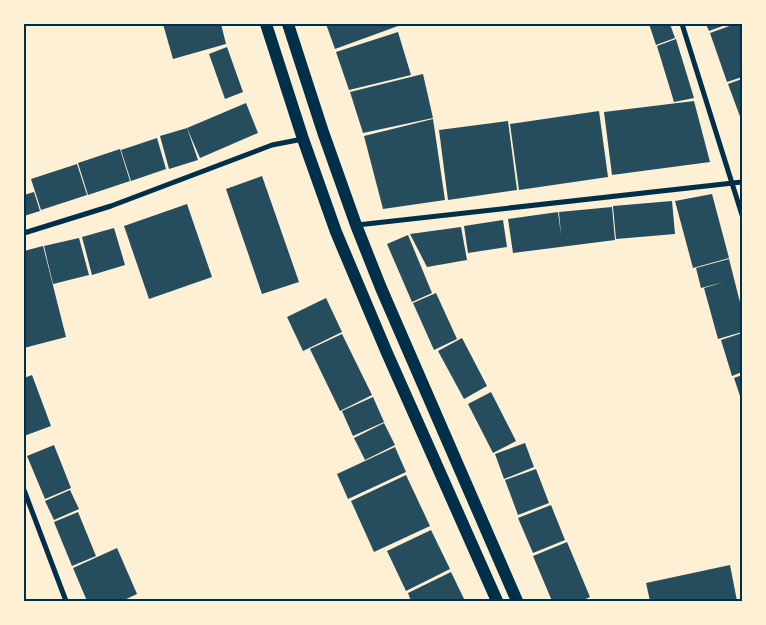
<svg xmlns="http://www.w3.org/2000/svg" width="766" height="625" font-family="Overpass,sans-serif">
<rect width="100%" height="100%" fill="#fdf0d5"/>
<g fill="#264d5e">
<polygon points="163,24 221,24 226,44 173,59"/>
<polygon points="326,24 398,24 398,26 335,49"/>
<polygon points="649,24 670,24 675,38 656,45"/>
<polygon points="706,24 728,24 709,31"/>
<polygon points="735,24 742,24 742,77 727,82 710,33"/>
<polygon points="398,32 411,75 349,90 336,52"/>
<polygon points="676,39 694,98 674,102 657,46"/>
<polygon points="227,47 243,92 225,99 209,54"/>
<polygon points="423,74 433,118 363,133 350,92"/>
<polygon points="742,79 742,122 728,84"/>
<polygon points="694,101 710,162 612,175 604,112"/>
<polygon points="246,103 258,133 200,158 187,128"/>
<polygon points="599,111 608,177 519,190 510,124"/>
<polygon points="433,119 445,200 383,209 364,136"/>
<polygon points="508,121 517,190 448,200 439,130"/>
<polygon points="187,128 198,160 169,169 160,136"/>
<polygon points="157,138 166,169 131,181 121,150"/>
<polygon points="120,149 130,181 88,195 78,163"/>
<polygon points="77,164 87,195 41,210 31,179"/>
<polygon points="262,176 299,282 262,294 226,189"/>
<polygon points="34,192 40,211 24,216 24,195"/>
<polygon points="712,194 729,258 693,268 675,201"/>
<polygon points="672,201 675,234 616,239 613,206"/>
<polygon points="187,204 212,277 149,299 124,226"/>
<polygon points="612,207 615,240 513,253 508,219 558,212 561,235 559,212"/>
<polygon points="503,220 507,247 468,253 464,226"/>
<polygon points="461,227 467,260 427,267 410,234"/>
<polygon points="114,228 125,265 92,275 82,237"/>
<polygon points="408,235 432,293 412,302 387,244"/>
<polygon points="79,238 89,275 53,284 44,246"/>
<polygon points="43,246 66,337 24,348 24,251"/>
<polygon points="729,259 742,310 742,332 718,339 704,288 724,282 701,288 696,268"/>
<polygon points="436,293 457,339 434,350 413,303"/>
<polygon points="326,298 342,332 303,351 287,317"/>
<polygon points="742,333 742,372 732,376 721,340"/>
<polygon points="342,334 372,395 340,411 310,349"/>
<polygon points="462,338 487,386 464,399 438,351"/>
<polygon points="32,375 51,426 24,436 24,378"/>
<polygon points="742,375 742,402 734,378"/>
<polygon points="491,392 516,441 493,453 468,404"/>
<polygon points="373,397 384,422 353,436 342,411"/>
<polygon points="384,423 395,445 365,460 354,438"/>
<polygon points="525,443 534,467 504,479 495,454"/>
<polygon points="54,445 71,488 45,499 27,456"/>
<polygon points="395,447 406,472 348,499 337,474"/>
<polygon points="536,469 549,503 518,515 505,480"/>
<polygon points="406,475 430,526 374,552 351,501"/>
<polygon points="70,490 79,509 54,520 45,501"/>
<polygon points="551,505 565,540 533,553 518,518"/>
<polygon points="78,512 96,556 72,566 54,522"/>
<polygon points="431,530 450,569 406,591 387,551"/>
<polygon points="567,542 590,597 581,601 552,601 533,556"/>
<polygon points="117,548 137,594 122,601 87,601 73,568"/>
<polygon points="730,565 737,601 650,601 646,583"/>
<polygon points="451,572 465,601 411,601 408,593"/>
</g>
<g fill="none" stroke-linecap="round" stroke-linejoin="round">
<g stroke="#003049" stroke-width="5">
<polyline points="682,24 742,215"/>
<polyline points="357,225 742,182"/>
<polyline points="24,233 111,206 272,145 303,139"/>
<polyline points="24,490 66,601"/>
</g>
<g stroke="#003049" stroke-width="12">
<polyline points="266,24 303,139 336,232 387,353 497,601"/>
<polyline points="288,24 323,132 356,225 381,288 517,601"/>
</g>
</g>
<rect width="766" height="625" fill="none" stroke="#fdf0d5" stroke-width="50"/>
<rect x="25" y="25" width="716" height="575" fill="none" stroke="#003049" stroke-width="2"/>
</svg>
